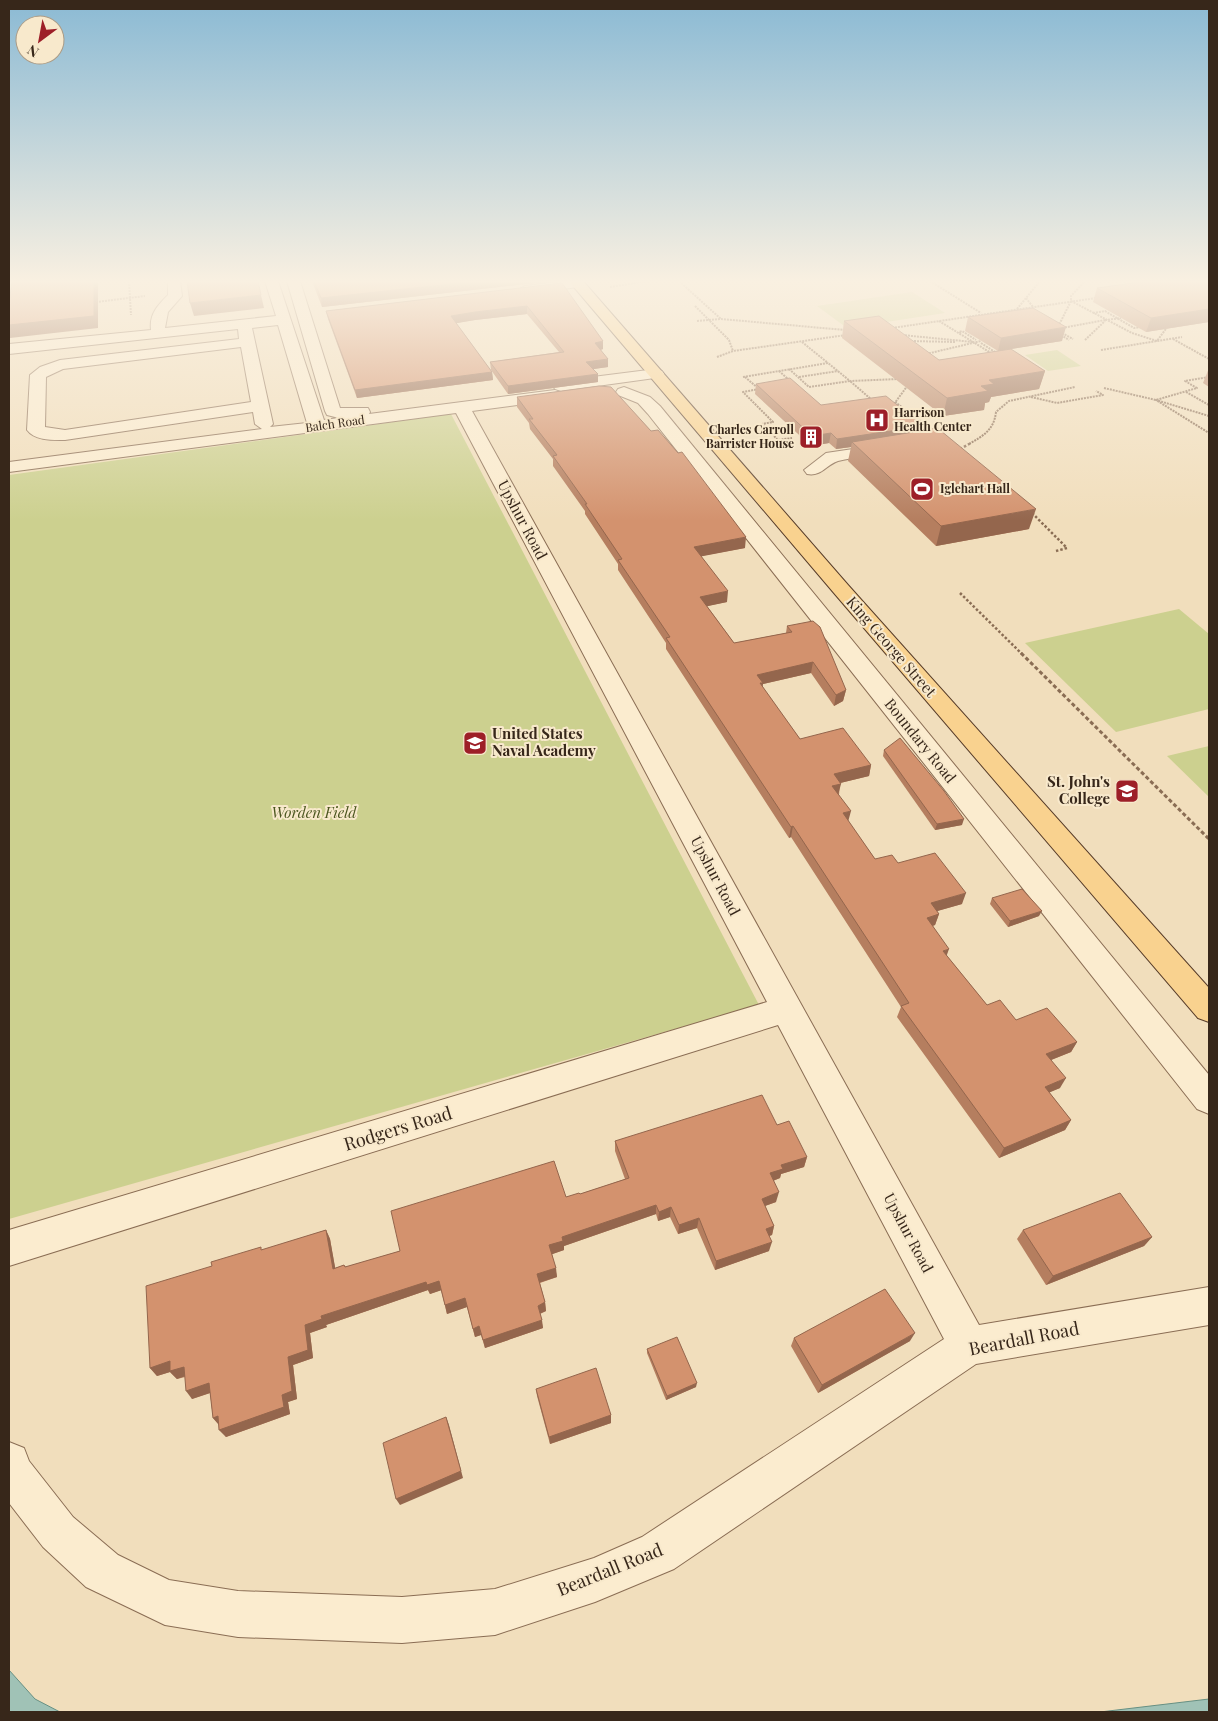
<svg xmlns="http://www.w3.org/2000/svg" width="1218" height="1721" font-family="'Playfair Display',serif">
<rect width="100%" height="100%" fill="#f1debc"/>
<g fill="#ccd08f">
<polygon points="912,292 945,313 847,328 817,306"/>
<polygon points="1057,350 1081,366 1048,371 1025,355"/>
<polygon points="451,414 759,1005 9,1219 9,475"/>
<polygon points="1179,609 1209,634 1209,709 1116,732 1025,643"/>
<polygon points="1209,746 1209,797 1167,756"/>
</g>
<g fill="#a0c2b6" stroke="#679083">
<polygon points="9,1670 35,1699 60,1712 9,1712"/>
<polygon points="1209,1699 1209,1712 1100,1712"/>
</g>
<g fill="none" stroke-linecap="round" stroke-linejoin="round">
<g stroke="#8a6d54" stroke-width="2">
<g id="minor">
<path d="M168,281H180L182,296L168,312L165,328L276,316L265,281H278L324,420L339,418L327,415L325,411L287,281H300L340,408H368L370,412L369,414L555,390L561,392L563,395L561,398L555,400L472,411L979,1325L1209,1287V1325L976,1364L674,1569L595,1602L495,1635L402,1643L238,1637L165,1625L86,1587L43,1547L9,1503V1442L24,1448L29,1461L73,1517L118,1555L169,1580L238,1591L402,1597L495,1589L594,1558L642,1537L944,1339L778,1025L9,1266V1230L767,1002L456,413L9,472V462L262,429L255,424L253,412L65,440C53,440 35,441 27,430L30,375L40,367L60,360L239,339L238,329L9,354V344L151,330C149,314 158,305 168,295ZM278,325L307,423L270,427L273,424L252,328ZM241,347L251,402L65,430L45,427L46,377L63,369Z"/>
<polygon points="566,281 583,281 585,283 578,287 525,294 518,290 525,286"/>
<polygon points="656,369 662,371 664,374 662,377 561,391 555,389 553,386 555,383 561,381"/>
<polygon points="624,387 650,397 660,406 1209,1075 1209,1114 1197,1109 648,414 638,403 618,395 616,392 618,389"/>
<path d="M887,444L893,445L896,449L893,453C875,457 856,456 838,461C826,465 821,477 807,474L804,470L826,453Z"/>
</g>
</g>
<g stroke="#573c29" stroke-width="2">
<polygon id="major" points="573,281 583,281 848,585 1209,988 1209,1022 1198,1018 834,593 573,286 571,283"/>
</g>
<g stroke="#8a6d54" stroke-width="2" stroke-dasharray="2 1" stroke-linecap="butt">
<polyline points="129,281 131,315"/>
<polyline points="679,281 721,319"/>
<polyline points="930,281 981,313"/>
<polyline points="610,287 648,281"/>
<polyline points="1026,298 1033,307"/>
<polyline points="1071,301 1132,333 1157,341 1168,326"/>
<polyline points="96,302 145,296"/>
<polyline points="695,306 729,340 733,351"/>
<polyline points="1017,309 1040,281"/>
<polyline points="1105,311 1134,328 1141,327"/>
<polyline points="1093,313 1106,311"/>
<polyline points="697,321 721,319 845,330"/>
<polyline points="939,321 991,353"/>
<polyline points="1058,327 1071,301 1071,296 1085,281"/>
<polyline points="892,328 1096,298"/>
<polyline points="1062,328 1105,320"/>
<polyline points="961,333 959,332 962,331 976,340"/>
<polyline points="1062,333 1073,339"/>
<polyline points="902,335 973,342"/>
<polyline points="1061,335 1069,340"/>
<polyline points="1173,339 1209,359"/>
<polyline points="1085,340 1105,321"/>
<polyline points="911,341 955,342"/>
<polyline points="802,342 828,363"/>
<polyline points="981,343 995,352"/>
<polyline points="1101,350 1182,337"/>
<polyline points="926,354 981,341"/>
<polyline points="717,357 733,351 846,335"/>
<polyline points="789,369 809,387 850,381 872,400"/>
<polyline points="779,371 789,380"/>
<polyline points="743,377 828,363 850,381 899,379"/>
<polyline points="745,377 759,389"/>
<polyline points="799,377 838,371"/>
<polyline points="1104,388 1156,400 1197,388 1185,381 1209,377"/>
<polyline points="759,389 743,392 773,422 762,424 778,440 792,438"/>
<polyline points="1186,392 1209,405"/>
<polyline points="1031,397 1057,403 1103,395 1096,391"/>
<polyline points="895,402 923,423 921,430 916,433"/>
<polyline points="894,404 908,385"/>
<polyline points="1209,416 1156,400 1209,433"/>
<path d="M969,444C983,436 994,430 996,412L1009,401L1075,387"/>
</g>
<g stroke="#8a6d54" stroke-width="2.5" stroke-dasharray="2.5 2" stroke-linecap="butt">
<polyline points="960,449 971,443"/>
<polyline points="1032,513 1067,548 1056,551"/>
<polyline points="960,593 1022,654"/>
</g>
<polyline stroke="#8a6d54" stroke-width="3" stroke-dasharray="4 2.5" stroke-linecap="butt" points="1021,653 1209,839"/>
<use href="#minor" fill="#fbeccf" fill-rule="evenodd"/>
<use href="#major" fill="#f9d28f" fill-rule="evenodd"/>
<polyline stroke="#8a6d54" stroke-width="2" stroke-dasharray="2 1" stroke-linecap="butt" points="1105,320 1121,318"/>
</g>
<g fill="#b57e5f">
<polygon points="312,281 552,281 322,307"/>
<polygon points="1142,281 1209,281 1209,322 1146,332 1093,302 1097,288 1143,281"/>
<polygon points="562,283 603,349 601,350 608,367 593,369 598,374 598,382 508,394 491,370 490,362 559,352 527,314 475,320 456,323 492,372 493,380 357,398 328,319 326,311"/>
<polygon points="968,317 1062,341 1010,349 1045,371 1039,389 991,397 989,402 985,403 984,410 943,416 842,338 844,321 939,360 998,351 965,331"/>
<polygon points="1209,368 1209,387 1203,383"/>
<polygon points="756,384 821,405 921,424 919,431 1029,529 936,546 848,461 851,447 836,449 829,443 811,446 755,394"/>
<polygon points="517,397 745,548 701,556 727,602 707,606 734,643 786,633 787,626 846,690 843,701 834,706 811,673 763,684 762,687 800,739 871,765 869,776 840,783 839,795 848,821 875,859 898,863 962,904 937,911 939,914 935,925 933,926 947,956 987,1005 1016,1020 1077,1042 1071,1052 1051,1060 1060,1088 1049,1092 1071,1120 1065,1130 999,1158 897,1017 901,1007 791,837 789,838 666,649 666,643 618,570 618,564 585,514 585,511 553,466 553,459 530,429 529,423 517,407"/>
<polygon points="884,750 962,825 935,830 883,756"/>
<polygon points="992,898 1039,916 1008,927 990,904"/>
<polygon points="777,1125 807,1157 804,1167 781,1174 780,1178 773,1181 776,1202 765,1206 774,1226 772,1235 769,1236 769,1251 715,1270 697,1228 678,1234 670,1217 658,1221 656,1214 564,1246 564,1250 552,1254 557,1277 540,1283 545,1302 546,1311 540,1314 543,1328 485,1348 481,1335 475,1337 467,1307 447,1314 441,1290 430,1294 428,1290 326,1325 327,1327 310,1333 313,1358 293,1365 297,1399 288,1402 290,1414 226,1437 219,1425 213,1418 210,1393 192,1399 185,1377 177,1379 170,1372 157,1376 150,1368 212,1266 326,1230 330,1239 335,1268 344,1265 346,1267 400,1251 566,1197 580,1194 625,1179 615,1151 615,1141"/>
<polygon points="1023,1230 1152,1237 1144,1246 1046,1285 1017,1239"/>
<polygon points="794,1338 910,1341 818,1393 791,1346"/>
<polygon points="647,1349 696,1387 666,1400 647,1353"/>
<polygon points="536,1389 611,1415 611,1423 550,1444 537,1396"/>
</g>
<g fill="#94664d">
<polygon points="94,281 98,281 98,328 10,338 9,334 9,325"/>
<polygon points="478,281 552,281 322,307 321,298"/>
<polygon points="261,295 264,308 194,316 190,303"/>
<polygon points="527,306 527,314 475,320 452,324 451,316 475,312"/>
<polygon points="1209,309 1209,322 1146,332 1151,318"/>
<polygon points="1066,327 1062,341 998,351 1001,338"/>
<polygon points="603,341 603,349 595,351 595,343"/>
<polygon points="608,359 608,367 587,370 586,362"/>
<polygon points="1045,371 1039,389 991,397 989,402 985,403 984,410 943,416 947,398 989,380"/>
<polygon points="492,372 493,380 357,398 355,390"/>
<polygon points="598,374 598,382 508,394 508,386"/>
<polygon points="921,424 918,434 852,442 851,447 836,449 837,439"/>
<polygon points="831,433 829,443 811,446 812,436"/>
<polygon points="1036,509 1029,529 936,546 941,526"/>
<polygon points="746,537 745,548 693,558 694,547"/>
<polygon points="728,591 727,602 699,608 700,597"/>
<polygon points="813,662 811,673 763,684 761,694 757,675"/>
<polygon points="846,690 843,701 834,706 836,695"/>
<polygon points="871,765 869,776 832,785 834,774"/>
<polygon points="841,784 838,795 832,786"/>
<polygon points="851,811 848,822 843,813"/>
<polygon points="964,819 962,825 935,830 937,824"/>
<polygon points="793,826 791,837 789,838 791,827"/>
<polygon points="966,893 962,904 927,914 931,903"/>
<polygon points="1042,911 1039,916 1008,927 1010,921"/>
<polygon points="939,914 935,925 924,928 927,918"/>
<polygon points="949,949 945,960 943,951"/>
<polygon points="1077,1042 1071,1052 1041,1064 1046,1054"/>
<polygon points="1066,1078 1060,1088 1039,1097 1045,1087"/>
<polygon points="1071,1120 1065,1130 999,1158 1004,1148"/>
<polygon points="807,1157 804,1167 781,1174 780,1178 767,1183 770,1173 781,1165"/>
<polygon points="779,1192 776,1202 759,1208 762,1199"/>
<polygon points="656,1205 656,1214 564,1246 564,1250 550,1255 549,1245 562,1237"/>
<polygon points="671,1207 670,1217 658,1221 659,1212"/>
<polygon points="699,1218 697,1228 678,1234 679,1225"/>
<polygon points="774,1226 772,1235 763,1238 766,1229"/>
<polygon points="326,1230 330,1239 337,1278 333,1269"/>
<polygon points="1152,1237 1144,1246 1046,1285 1053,1276"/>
<polygon points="772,1242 769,1251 715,1270 716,1261"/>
<polygon points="556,1268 557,1277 538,1283 537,1274"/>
<polygon points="439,1281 442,1290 430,1294 428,1290 326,1325 327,1327 310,1333 313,1358 293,1365 297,1399 288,1402 290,1414 226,1437 219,1430 282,1395 288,1357 305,1325 321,1316 426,1282"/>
<polygon points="465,1298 467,1307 447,1314 445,1305"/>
<polygon points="545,1302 546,1311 539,1314 538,1306"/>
<polygon points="542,1320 543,1328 485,1348 483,1340"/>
<polygon points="479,1326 481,1335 475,1337 473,1329"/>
<polygon points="915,1333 910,1341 818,1393 822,1385"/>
<polygon points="170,1361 184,1367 191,1374 177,1379 170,1372 157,1376 150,1368"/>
<polygon points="209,1383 216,1391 192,1399 186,1391"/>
<polygon points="697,1383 696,1387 666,1400 667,1396"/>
<polygon points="611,1415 611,1423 550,1444 549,1437"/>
<polygon points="218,1416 219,1425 213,1418"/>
<polygon points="446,1417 449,1425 463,1478 400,1505 396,1499"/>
</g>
<g fill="#d3926e" stroke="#94664d">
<polygon points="12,281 94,281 94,316 9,325 9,303"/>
<polygon points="187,281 258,281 261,295 190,303"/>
<polygon points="314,281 478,281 321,298"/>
<polygon points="1149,281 1209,281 1209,309 1151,318 1097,288"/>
<polygon points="562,283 603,341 595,343 608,359 586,362 598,374 508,386 490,362 564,352 527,306 475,312 451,316 492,372 355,390 326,311"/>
<polygon points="1033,308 1066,327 1001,338 968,317"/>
<polygon points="879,316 939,360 1011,349 1045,371 989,380 994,384 981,386 988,391 947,398 844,321"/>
<polygon points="790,378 821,405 886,396 921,424 904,429 837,439 831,433 812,436 756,384"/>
<polygon points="599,386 611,387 651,431 658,430 678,453 682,452 746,537 694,547 728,591 700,597 734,643 792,632 787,626 813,621 820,627 846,690 836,695 813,662 757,675 763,683 760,683 800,739 843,728 871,765 834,774 841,784 832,786 851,811 843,813 875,859 892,855 898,863 935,853 966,893 931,903 939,914 927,918 949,949 943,951 987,1005 1000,1000 1016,1020 1047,1008 1077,1042 1046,1054 1066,1078 1045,1087 1071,1120 1004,1148 901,1006 909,1003 793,826 791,827 666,638 670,637 618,560 622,559 585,504 587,504 553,456 557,455 529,419 533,419 517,397"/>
<polygon points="935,426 1036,509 941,526 852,442 932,429"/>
<polygon points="900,738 944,791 964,819 937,824 884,750"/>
<polygon points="1022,889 1042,911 1010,921 992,898"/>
<polygon points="762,1095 777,1125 789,1121 807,1157 781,1165 783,1169 770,1173 779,1192 762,1199 774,1226 766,1229 772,1242 716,1261 699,1218 679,1225 671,1207 659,1212 656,1205 562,1237 563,1241 549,1245 556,1268 537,1274 545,1302 538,1306 542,1320 483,1340 479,1326 473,1329 465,1298 445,1305 439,1281 427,1285 426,1282 321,1316 322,1319 305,1325 308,1350 288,1357 292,1391 282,1395 284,1407 219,1430 218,1416 213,1418 209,1383 186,1391 184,1367 170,1371 170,1361 150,1368 146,1286 212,1266 211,1262 261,1247 261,1250 326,1230 333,1269 344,1265 345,1267 400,1251 391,1211 554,1161 566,1197 579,1193 580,1194 629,1178 615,1141"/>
<polygon points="1120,1193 1152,1237 1053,1276 1023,1230"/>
<polygon points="885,1289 915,1333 822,1385 794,1338"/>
<polygon points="677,1337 697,1383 667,1396 647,1349"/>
<polygon points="596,1368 611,1415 549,1437 536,1389"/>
<polygon points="446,1417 461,1471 396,1499 383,1443"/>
</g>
<linearGradient id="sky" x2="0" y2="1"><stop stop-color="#8bbad4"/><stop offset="0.54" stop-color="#f9f0e1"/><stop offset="1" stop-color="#f9f0e1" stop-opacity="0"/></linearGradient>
<rect width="1218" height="521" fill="url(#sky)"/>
<defs>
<g id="hospital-square" transform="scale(1.25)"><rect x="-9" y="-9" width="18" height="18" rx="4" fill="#9d1f28" stroke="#f8e9cc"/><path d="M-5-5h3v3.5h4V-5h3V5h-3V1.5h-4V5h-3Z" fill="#fff"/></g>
<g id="building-square" transform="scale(1.25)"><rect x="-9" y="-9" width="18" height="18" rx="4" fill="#9d1f28" stroke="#f8e9cc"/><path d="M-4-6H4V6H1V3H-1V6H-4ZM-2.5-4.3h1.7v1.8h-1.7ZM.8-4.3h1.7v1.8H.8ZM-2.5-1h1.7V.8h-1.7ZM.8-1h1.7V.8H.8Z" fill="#fff"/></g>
<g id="stadium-square" transform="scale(1.25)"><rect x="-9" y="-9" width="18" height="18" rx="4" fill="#9d1f28" stroke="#f8e9cc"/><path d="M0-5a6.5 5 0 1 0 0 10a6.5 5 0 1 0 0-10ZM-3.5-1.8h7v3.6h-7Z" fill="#fff"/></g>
<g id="university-square" transform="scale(1.25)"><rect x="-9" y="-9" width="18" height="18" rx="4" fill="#9d1f28" stroke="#f8e9cc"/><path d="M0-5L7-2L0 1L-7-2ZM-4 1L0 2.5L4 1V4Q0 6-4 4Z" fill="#fff"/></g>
</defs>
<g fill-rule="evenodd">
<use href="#hospital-square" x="877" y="420"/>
<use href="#building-square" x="811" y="437"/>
<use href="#stadium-square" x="922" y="489"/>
<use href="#university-square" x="475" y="743"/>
<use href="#university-square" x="1127" y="791"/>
</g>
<g text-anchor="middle" stroke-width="4" stroke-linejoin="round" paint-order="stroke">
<g font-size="12" font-weight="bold" fill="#37271a" stroke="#f8e9cc" text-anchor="start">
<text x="894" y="417">Harrison<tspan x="894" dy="14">Health Center</tspan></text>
<text x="794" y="434" text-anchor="end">Charles Carroll<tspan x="794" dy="14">Barrister House</tspan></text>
<text x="940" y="493">Iglehart Hall</text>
</g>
<g font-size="12" fill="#37271a" stroke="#f8e9cc">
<text transform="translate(335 424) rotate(-8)" y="4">Balch Road</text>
</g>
<g font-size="15" fill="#37271a" stroke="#f8e9cc">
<text transform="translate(522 520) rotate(62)" y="5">Upshur Road</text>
<text transform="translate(891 647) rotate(49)" y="5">King George Street</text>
<text transform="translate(920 741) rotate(51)" y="5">Boundary Road</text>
<text transform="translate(715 876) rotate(62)" y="5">Upshur Road</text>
<text transform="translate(908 1233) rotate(62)" y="5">Upshur Road</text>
</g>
<g font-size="15" font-weight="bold" fill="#37271a" stroke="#f8e9cc" text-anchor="start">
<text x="492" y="739">United States<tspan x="492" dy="17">Naval Academy</tspan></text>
<text x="1110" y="787" text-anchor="end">St. John's<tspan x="1110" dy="17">College</tspan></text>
</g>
<g font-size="15" font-style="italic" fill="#4b561f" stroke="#f8e9cc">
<text x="314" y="818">Worden Field</text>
</g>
<g font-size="18" fill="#37271a" stroke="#f8e9cc">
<text transform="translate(398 1129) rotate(-17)" y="6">Rodgers Road</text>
<text transform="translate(1024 1339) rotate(-11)" y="6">Beardall Road</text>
<text transform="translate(610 1570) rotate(-22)" y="6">Beardall Road</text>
</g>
</g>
<rect width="1218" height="1721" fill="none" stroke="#37271a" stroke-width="20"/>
<g transform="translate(40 40) rotate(212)"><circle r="24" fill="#f8e9cc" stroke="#ab9b85"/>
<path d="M0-4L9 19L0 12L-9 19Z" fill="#9d1f28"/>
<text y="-8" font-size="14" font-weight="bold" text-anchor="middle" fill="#37271a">N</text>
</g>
</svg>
